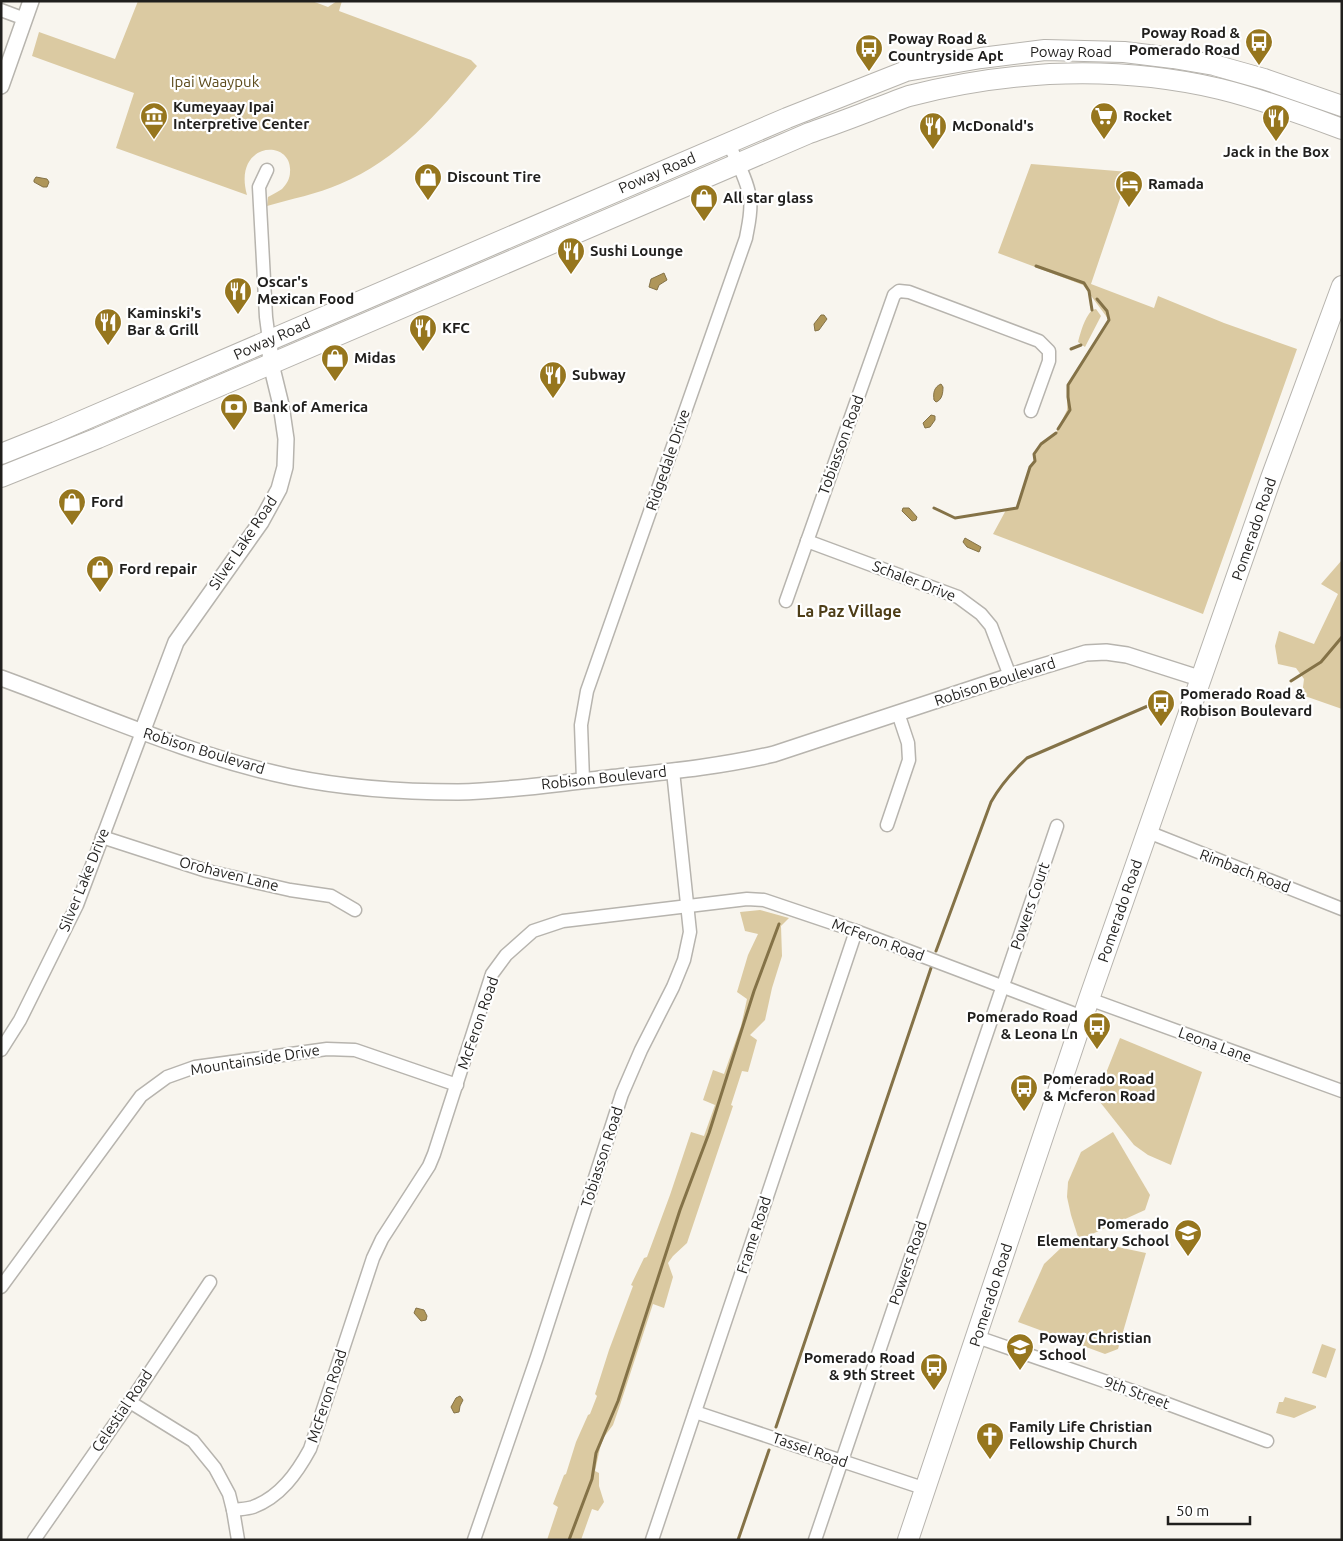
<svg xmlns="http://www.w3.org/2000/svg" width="1343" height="1541" font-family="Ubuntu,sans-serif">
<rect width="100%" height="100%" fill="#f8f5ee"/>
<g fill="#dbcaa2">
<path d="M138,1H312L328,7L337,1H342L339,11L471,60L477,66C438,113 398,160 340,184C317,194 291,199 267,206L268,197C273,194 278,192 282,189C287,184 290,178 290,172C293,138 232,141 247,195L116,148L134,93L32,56L39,32L115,59Z"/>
<polygon points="1031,164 1129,172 1091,284 1154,308 1158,296 1224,323 1297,349 1203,614 993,534 1006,510 1017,508 1030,467 1035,461 1034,454 1041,444 1056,433 1067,410 1068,385 1109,320 1083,285 998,253"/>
<path d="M1096,309L1101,316L1085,347L1078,342C1081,331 1084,319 1092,310Z"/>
<polygon points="1342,560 1342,709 1302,695 1304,679 1296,668 1278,664 1275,646 1279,631 1314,644 1338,594 1321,584"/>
<polygon points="760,910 789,918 781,926 782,956 772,988 765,1020 750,1035 757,1040 748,1072 742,1071 731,1105 733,1106 687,1243 673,1256 668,1263 673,1277 664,1308 653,1304 620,1405 613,1425 604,1437 600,1448 595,1471 599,1473 599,1486 604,1502 598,1511 592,1509 581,1540 547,1540 558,1507 553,1504 564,1475 566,1474 576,1442 588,1415 590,1414 597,1396 595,1394 609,1350 633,1286 631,1285 644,1258 647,1257 670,1195 691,1132 704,1136 715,1105 703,1100 713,1070 724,1074 741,1026 747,999 737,992 748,955 758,934 745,931 740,912"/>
<polygon points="1120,1038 1202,1072 1171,1165 1148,1155 1134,1145 1100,1102 1100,1088"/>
<polygon points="1113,1132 1150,1195 1145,1210 1079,1240 1071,1215 1067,1197 1068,1182 1081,1152"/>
<polygon points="1094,1242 1146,1253 1118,1349 1105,1354 1018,1322 1044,1264 1062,1247"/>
<polygon points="1322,1344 1336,1349 1326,1378 1312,1373"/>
<polygon points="1285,1397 1316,1406 1316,1408 1294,1418 1276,1413 1279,1402 1283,1402"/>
</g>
<g fill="#af9659" stroke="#847247">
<polygon points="36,177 47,179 49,182 47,187 43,187 34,182 34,180"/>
<polygon points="664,273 667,280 659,285 657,290 649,287 651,279"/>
<polygon points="821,315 824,315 827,319 819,330 815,331 814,324"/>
<path d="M941,384L943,387C943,393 942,400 936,402L934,400C933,393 934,387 941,384Z"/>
<polygon points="931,415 935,416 935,420 930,427 925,428 923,423"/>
<polygon points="903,508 909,508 917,517 916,520 912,521 902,511"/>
<polygon points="965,538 981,547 979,552 967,547 963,542"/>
<polygon points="416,1308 424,1310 427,1316 426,1320 421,1321 414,1313"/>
<polygon points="460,1396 463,1400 460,1406 459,1412 454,1413 451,1407 456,1398"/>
</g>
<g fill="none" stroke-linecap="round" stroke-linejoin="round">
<g stroke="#847247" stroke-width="3">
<polyline points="1036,266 1084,283 1089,291 1092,310"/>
<polyline points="1071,349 1081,345"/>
<polyline points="1058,429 1070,410 1068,397 1068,385 1109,320 1107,311 1097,299"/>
<polyline points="934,508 955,518 1017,508 1030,467 1035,461 1034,454 1041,444 1056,433"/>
<polyline points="1291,681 1321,662 1342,637"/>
<path d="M936,951L991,802C1001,784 1012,772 1027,758L1171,696"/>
<polyline points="776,1427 931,968"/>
<polyline points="569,1540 592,1479 596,1453 618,1401 680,1210 709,1133 754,991 779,924"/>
<polyline points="738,1540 769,1450"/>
</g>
<g stroke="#b7b4ae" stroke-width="15">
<g id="minor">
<polyline points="1,10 25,19"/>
<polyline points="267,170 259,187 266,317 269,340"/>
<polyline points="807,541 958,597 981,614 991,626 1010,676"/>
<polyline points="786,601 894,295 899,291 909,292 1039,341 1049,351 1049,361 1031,411"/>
<path d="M583,780L581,725L587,691L746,238C748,226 752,212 750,198C747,179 736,160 728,142"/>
<polyline points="887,825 909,760 908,743 898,713"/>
<polyline points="1148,832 1342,909"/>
<polyline points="102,837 207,871 290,890 331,896 355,910"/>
<polyline points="1089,999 1342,1091"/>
<polyline points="1,1050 20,1020 77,905 142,732"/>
<polyline points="1,1287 141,1096 167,1077 195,1067 327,1049 355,1050 457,1085"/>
<polyline points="977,1337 1133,1391 1267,1441"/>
<polyline points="130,1402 193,1441 215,1468 229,1494 233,1510 238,1540"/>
<polyline points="695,1412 926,1489"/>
<path d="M233,1510C239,1509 247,1509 253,1507C280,1497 297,1473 310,1449L373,1258L382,1239L429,1166L434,1154L492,974L506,955L533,931L563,921L747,899L764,900L856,931L1083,1017"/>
<polyline points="34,1540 130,1402 210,1282"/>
<polyline points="474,1540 537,1357 622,1094 641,1050 673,987 684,960 690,932 673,771"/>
<polyline points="652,1540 856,931"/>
<polyline points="815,1540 1057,826"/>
</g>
</g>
<g stroke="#b7b4ae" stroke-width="18">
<g id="tertiary">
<polyline points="1,86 31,1"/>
<path d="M1,678C97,713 191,756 291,777C345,788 403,792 458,792C508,791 559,783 609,778C664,772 719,767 774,754L1010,676L1086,653L1106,652L1127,655L1202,679"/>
<polyline points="142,732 176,642 261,522 279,489 285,467 286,439 281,405 271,364 269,340"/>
</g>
</g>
<g stroke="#b7b4ae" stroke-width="22">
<g id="primary">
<polyline points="1,454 56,432 787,118 906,71 981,58 1045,50 1124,52 1173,58 1214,65 1264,79 1342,106"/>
<path d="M1,477L98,438L807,134C829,126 852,118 874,109C886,105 897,100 909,96C1011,70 1117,65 1220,89C1261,99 1302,114 1342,129"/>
<polyline points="908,1540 1089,999 1271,478 1342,286"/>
</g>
</g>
<use href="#minor" stroke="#fff" stroke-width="12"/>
<use href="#tertiary" stroke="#fff" stroke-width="15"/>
<use href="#primary" stroke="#fff" stroke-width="20"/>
</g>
<defs>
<g id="bus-pin" transform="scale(1.4375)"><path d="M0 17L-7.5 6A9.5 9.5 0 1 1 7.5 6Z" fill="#96761e" stroke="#fff"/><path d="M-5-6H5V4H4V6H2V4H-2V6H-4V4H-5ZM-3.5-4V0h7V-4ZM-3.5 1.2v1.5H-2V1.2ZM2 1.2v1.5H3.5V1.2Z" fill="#fff"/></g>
<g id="museum-pin" transform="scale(1.4375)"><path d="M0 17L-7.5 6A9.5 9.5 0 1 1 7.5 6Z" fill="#96761e" stroke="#fff"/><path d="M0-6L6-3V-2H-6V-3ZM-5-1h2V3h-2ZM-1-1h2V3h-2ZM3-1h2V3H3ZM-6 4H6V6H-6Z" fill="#fff"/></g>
<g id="supermarket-pin" transform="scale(1.4375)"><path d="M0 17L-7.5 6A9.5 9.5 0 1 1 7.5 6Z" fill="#96761e" stroke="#fff"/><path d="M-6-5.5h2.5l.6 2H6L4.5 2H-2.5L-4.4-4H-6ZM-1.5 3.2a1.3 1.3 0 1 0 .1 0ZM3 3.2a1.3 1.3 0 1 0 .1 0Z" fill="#fff"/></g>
<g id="restaurant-pin" transform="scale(1.4375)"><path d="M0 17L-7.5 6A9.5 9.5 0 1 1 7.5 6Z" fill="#96761e" stroke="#fff"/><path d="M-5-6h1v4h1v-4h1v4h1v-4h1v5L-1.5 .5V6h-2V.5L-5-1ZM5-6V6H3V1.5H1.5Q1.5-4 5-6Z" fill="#fff"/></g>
<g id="shop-pin" transform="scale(1.4375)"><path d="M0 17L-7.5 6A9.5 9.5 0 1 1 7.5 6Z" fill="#96761e" stroke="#fff"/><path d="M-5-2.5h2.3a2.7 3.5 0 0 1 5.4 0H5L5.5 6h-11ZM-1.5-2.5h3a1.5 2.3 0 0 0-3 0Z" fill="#fff"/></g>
<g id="hotel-pin" transform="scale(1.4375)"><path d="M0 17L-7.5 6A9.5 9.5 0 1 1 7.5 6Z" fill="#96761e" stroke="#fff"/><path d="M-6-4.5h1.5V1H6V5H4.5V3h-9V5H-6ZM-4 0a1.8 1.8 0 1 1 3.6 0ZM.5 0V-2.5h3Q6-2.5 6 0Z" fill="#fff"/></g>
<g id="bank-pin" transform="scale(1.4375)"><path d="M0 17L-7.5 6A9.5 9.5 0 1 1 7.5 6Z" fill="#96761e" stroke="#fff"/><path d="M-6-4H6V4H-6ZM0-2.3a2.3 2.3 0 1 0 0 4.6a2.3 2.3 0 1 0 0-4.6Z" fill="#fff"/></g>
<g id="school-pin" transform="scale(1.4375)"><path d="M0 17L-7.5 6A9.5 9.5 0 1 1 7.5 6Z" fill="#96761e" stroke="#fff"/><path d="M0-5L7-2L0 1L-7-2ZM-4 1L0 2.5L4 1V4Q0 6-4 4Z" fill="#fff"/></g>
<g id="church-pin" transform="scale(1.4375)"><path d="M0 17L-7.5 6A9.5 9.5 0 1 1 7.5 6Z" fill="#96761e" stroke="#fff"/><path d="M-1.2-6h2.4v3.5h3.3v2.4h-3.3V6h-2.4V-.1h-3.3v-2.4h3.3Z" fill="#fff"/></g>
</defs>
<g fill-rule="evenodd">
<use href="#bus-pin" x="1259" y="42"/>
<use href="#bus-pin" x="869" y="48"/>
<use href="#museum-pin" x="154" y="116"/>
<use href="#supermarket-pin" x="1104" y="116"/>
<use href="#restaurant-pin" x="1276" y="118"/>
<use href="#restaurant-pin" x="933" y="126"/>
<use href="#shop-pin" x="428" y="177"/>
<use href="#hotel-pin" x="1129" y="184"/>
<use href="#shop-pin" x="704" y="198"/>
<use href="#restaurant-pin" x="571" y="251"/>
<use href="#restaurant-pin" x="238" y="291"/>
<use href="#restaurant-pin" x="108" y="322"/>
<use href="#restaurant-pin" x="423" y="328"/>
<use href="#shop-pin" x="335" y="358"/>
<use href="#restaurant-pin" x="553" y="375"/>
<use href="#bank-pin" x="234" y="407"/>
<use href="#shop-pin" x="72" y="502"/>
<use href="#shop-pin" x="100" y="569"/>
<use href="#bus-pin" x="1161" y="703"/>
<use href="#bus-pin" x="1097" y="1026"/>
<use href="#bus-pin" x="1024" y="1088"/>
<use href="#school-pin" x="1188" y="1233"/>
<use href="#school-pin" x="1020" y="1347"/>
<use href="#bus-pin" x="934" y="1367"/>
<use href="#church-pin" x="990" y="1436"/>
</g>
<g text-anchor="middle" stroke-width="4.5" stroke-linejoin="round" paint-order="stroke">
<g font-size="15" font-weight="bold" fill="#201f1d" stroke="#fff" text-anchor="start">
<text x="1240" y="38" text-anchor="end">Poway Road &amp;<tspan x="1240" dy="17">Pomerado Road</tspan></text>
<text x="888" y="44">Poway Road &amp;<tspan x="888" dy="17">Countryside Apt</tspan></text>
<text x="173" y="112">Kumeyaay Ipai<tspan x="173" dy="17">Interpretive Center</tspan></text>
<text x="1123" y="121">Rocket</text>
<text x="952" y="131">McDonald's</text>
<text x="1276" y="157" text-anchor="middle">Jack in the Box</text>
<text x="447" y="182">Discount Tire</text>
<text x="1148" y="189">Ramada</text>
<text x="723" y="203">All star glass</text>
<text x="590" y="256">Sushi Lounge</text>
<text x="257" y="287">Oscar's<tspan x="257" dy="17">Mexican Food</tspan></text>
<text x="127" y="318">Kaminski's<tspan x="127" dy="17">Bar &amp; Grill</tspan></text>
<text x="442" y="333">KFC</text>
<text x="354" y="363">Midas</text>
<text x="572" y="380">Subway</text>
<text x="253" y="412">Bank of America</text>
<text x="91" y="507">Ford</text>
<text x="119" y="574">Ford repair</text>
<text x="1180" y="699">Pomerado Road &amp;<tspan x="1180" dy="17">Robison Boulevard</tspan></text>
<text x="1078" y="1022" text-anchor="end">Pomerado Road<tspan x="1078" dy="17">&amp; Leona Ln</tspan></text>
<text x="1043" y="1084">Pomerado Road<tspan x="1043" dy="17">&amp; Mcferon Road</tspan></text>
<text x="1169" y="1229" text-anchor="end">Pomerado<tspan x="1169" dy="17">Elementary School</tspan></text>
<text x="1039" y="1343">Poway Christian<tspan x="1039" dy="17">School</tspan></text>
<text x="915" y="1363" text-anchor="end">Pomerado Road<tspan x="915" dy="17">&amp; 9th Street</tspan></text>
<text x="1009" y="1432">Family Life Christian<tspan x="1009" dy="17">Fellowship Church</tspan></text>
</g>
<g font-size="15" fill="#201f1d" stroke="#fff">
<text x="1071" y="57">Poway Road</text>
<text transform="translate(657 173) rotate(-23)" y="5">Poway Road</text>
<text transform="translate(272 339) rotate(-24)" y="5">Poway Road</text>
<text transform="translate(841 445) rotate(-70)" y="5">Tobiasson Road</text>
<text transform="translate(668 460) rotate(-71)" y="5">Ridgedale Drive</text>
<text transform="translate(1254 529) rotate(-71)" y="5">Pomerado Road</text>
<text transform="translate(243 543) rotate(-56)" y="5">Silver Lake Road</text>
<text transform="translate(914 581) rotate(21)" y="5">Schaler Drive</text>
<text transform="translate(995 682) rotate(-18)" y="5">Robison Boulevard</text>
<text transform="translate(204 751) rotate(17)" y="5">Robison Boulevard</text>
<text transform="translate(604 778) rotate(-6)" y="5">Robison Boulevard</text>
<text transform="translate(1245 871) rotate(21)" y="5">Rimbach Road</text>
<text transform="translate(229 874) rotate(14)" y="5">Orohaven Lane</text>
<text transform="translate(84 880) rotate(-68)" y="5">Silver Lake Drive</text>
<text transform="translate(1030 906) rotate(-71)" y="5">Powers Court</text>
<text transform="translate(1120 911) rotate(-71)" y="5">Pomerado Road</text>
<text transform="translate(878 940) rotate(20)" y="5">McFeron Road</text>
<text transform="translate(478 1023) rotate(-71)" y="5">McFeron Road</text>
<text transform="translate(1215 1045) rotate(20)" y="5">Leona Lane</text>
<text transform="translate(255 1060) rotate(-9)" y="5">Mountainside Drive</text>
<text transform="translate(602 1157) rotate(-72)" y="5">Tobiasson Road</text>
<text transform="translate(754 1235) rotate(-72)" y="5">Frame Road</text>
<text transform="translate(908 1263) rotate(-71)" y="5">Powers Road</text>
<text transform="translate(991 1295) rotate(-72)" y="5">Pomerado Road</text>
<text transform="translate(1137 1393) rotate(20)" y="5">9th Street</text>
<text transform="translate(327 1396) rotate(-72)" y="5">McFeron Road</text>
<text transform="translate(122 1411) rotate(-56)" y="5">Celestial Road</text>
<text transform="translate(810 1450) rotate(19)" y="5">Tassel Road</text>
</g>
<g font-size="15" fill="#5c4a1a" stroke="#fff">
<text x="215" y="87">Ipai Waaypuk</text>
</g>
<g font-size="16" font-weight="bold" fill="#4d3d16" stroke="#fff">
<text x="849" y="617">La Paz Village</text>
</g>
</g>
<rect width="1343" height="1541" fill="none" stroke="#201f1d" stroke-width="5"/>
<path d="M1168 1516v8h82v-8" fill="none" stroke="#201f1d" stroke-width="2.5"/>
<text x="1176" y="1516" font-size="15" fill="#201f1d" stroke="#ffffff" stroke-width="4" paint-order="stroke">50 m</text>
</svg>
